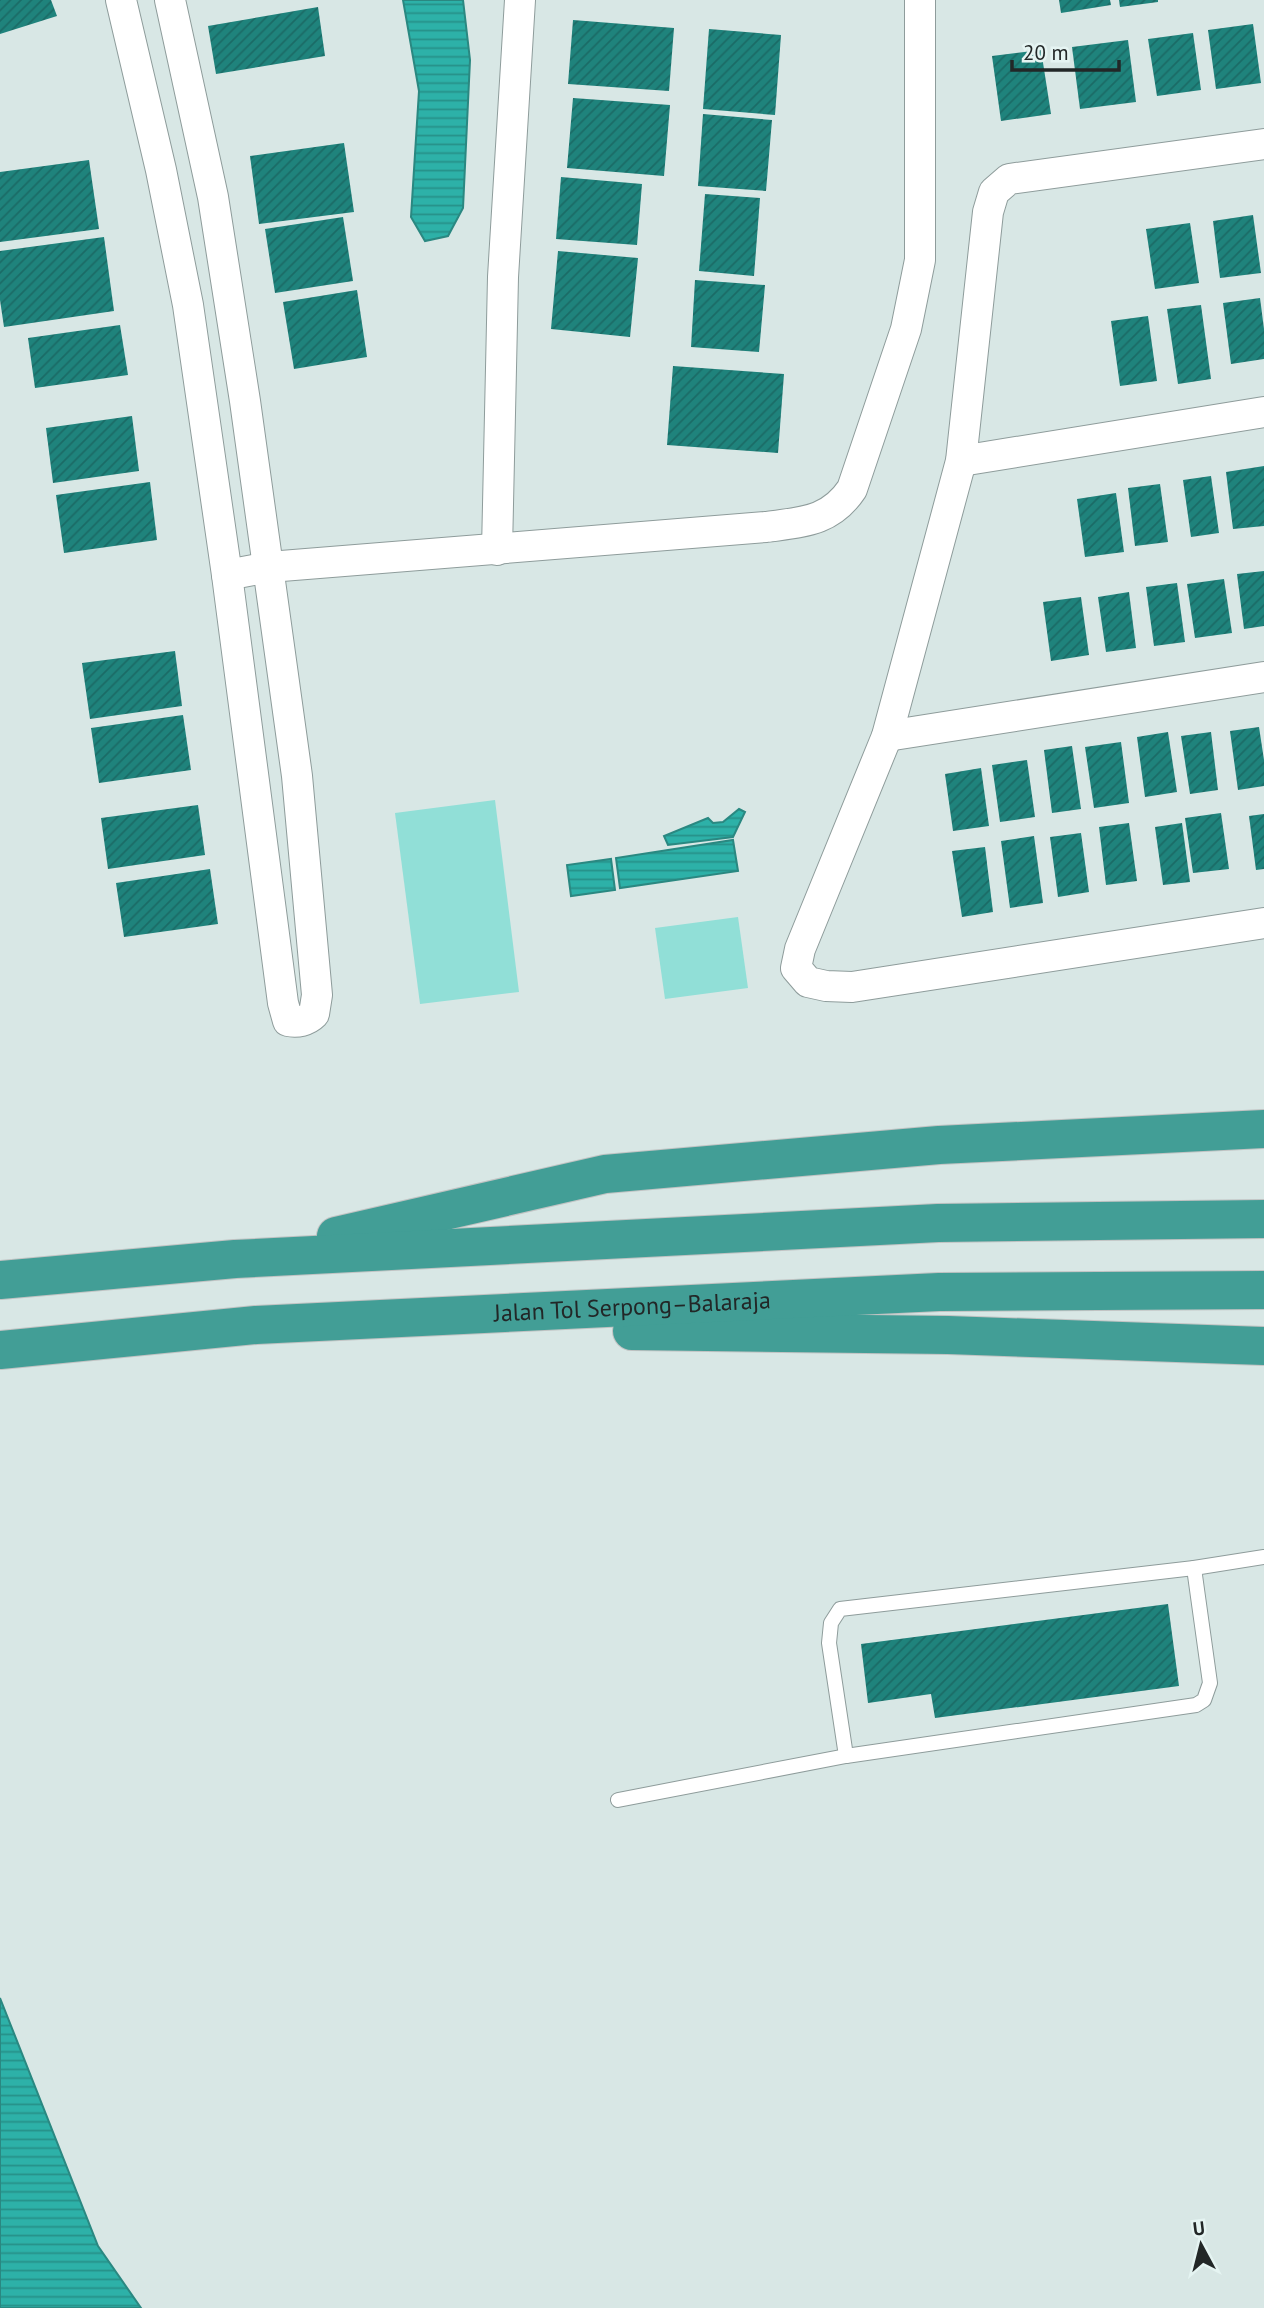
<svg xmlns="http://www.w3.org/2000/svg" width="1264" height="2308" font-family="'PT Sans',sans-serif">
<defs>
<pattern id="water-rules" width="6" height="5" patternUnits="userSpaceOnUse" patternTransform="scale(1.75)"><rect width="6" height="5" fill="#2db1a8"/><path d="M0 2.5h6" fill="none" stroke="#269089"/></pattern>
<pattern id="building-hatch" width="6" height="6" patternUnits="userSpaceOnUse" patternTransform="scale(1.75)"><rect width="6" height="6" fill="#1f837c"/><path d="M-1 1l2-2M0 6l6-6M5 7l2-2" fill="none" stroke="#1b6b66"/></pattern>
</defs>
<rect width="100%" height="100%" fill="#d8e7e5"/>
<g fill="#91dfd7">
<polygon points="495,800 519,992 420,1004 395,813"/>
<polygon points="738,917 748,988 665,999 655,928"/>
</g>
<g fill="url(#water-rules)" stroke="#2a8881" stroke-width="2">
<polygon points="403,0 463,0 470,60 463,208 448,236 425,241 411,217 419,91"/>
<polygon points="739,809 745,812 733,837 668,845 664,836 708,818 713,823 723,822"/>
<polygon points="733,840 738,871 620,888 616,858"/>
<polygon points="611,859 615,890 571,896 567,865"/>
<polygon points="0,1998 98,2246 141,2308 0,2308"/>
</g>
<g fill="url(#building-hatch)">
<polygon points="0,0 51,0 57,16 0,34"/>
<polygon points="1059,0 1110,0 1111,5 1061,13"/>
<polygon points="1119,0 1158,0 1158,2 1120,7"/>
<polygon points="318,7 325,56 216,74 208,26"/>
<polygon points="573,20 674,28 669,91 568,84"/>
<polygon points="1253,24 1261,83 1216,89 1208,30"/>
<polygon points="709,29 781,35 775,115 703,109"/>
<polygon points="1193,33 1201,90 1157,96 1148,39"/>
<polygon points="1128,40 1136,102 1080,109 1072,47"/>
<polygon points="1041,50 1051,114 1001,121 992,56"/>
<polygon points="573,98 670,105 664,176 567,168"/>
<polygon points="703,114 772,120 766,191 698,186"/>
<polygon points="344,143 354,212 259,224 250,156"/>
<polygon points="89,160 99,229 0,242 0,172"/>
<polygon points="561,177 642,184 637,245 556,239"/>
<polygon points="705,194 760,198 754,276 699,271"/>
<polygon points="1253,215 1261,273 1220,278 1213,221"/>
<polygon points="343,217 353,281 275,293 265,229"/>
<polygon points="1190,223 1199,283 1155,289 1146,229"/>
<polygon points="104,237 114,311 4,327 0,300 0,251"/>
<polygon points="558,251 638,258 630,337 551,329"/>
<polygon points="695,280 765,285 759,352 691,347"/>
<polygon points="357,290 367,357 294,369 283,302"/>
<polygon points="1260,298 1264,329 1264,359 1231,364 1223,303"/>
<polygon points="1201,305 1211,379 1178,384 1167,309"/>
<polygon points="1148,316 1157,381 1120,386 1111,321"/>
<polygon points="120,325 128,375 35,388 28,338"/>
<polygon points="673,366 784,374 778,453 667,445"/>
<polygon points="132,416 139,471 53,483 46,428"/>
<polygon points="1264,466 1264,526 1233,529 1226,472"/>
<polygon points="1211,476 1219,533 1191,537 1183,480"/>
<polygon points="150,482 157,540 64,553 56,495"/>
<polygon points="1160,484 1168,542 1135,546 1128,488"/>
<polygon points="1116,493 1124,552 1085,557 1077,499"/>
<polygon points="1264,571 1264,626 1244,629 1237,574"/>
<polygon points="1224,579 1232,633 1195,638 1187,584"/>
<polygon points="1177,583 1185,642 1154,646 1146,587"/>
<polygon points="1129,592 1136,648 1106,652 1098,597"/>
<polygon points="1081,597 1089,655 1051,661 1043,602"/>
<polygon points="175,651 182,706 90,719 82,663"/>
<polygon points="183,715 191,770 99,783 91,728"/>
<polygon points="1259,727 1264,760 1264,786 1238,790 1230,731"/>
<polygon points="1168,732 1177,792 1145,797 1137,737"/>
<polygon points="1211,732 1218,790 1190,794 1181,736"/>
<polygon points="1121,742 1129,803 1094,808 1085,747"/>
<polygon points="1072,746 1081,809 1052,813 1044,750"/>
<polygon points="1027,760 1035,817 1000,822 992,765"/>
<polygon points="981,768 989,826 953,831 945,774"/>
<polygon points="198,805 205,855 108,869 101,818"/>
<polygon points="1221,813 1229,869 1193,873 1185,818"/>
<polygon points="1264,814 1264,869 1256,870 1249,816"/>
<polygon points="1129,823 1137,881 1106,885 1099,827"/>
<polygon points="1182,823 1190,882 1163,885 1155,827"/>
<polygon points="1081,833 1089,892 1058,897 1050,837"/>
<polygon points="1034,836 1043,903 1010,908 1001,841"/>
<polygon points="985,847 993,912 962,917 952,851"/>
<polygon points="210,869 218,924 124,937 116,883"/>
<polygon points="1168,1604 1179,1686 935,1718 931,1694 868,1703 861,1644"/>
</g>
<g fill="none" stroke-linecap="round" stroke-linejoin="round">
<g stroke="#8e9c9b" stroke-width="16">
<g id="service">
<polyline points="846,1756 829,1643 831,1623 840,1609 1194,1568"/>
<polyline points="618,1800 846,1756 1196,1705 1204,1700 1210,1683 1194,1568 1264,1557"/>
</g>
</g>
<g stroke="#8e9c9b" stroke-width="32">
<g id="minor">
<path d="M121,0L161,170L188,305L227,575L283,1003L288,1021C297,1023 307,1021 314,1014L317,995L297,776L245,401L213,197L170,0"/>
<polyline points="1264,144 1009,179 994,192 988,212 961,461 887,736 800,949 796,968 808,982 826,986 852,987 1264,923"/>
<polyline points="961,461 1264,412"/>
<polyline points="497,550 503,277 520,0"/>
<path d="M227,575L269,567L766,527C802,522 830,522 852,489L906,329L920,260V0"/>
<polyline points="887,736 1264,677"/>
</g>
</g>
<g stroke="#c1c3c3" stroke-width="40">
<g id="motorway">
<polyline points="336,1236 605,1174 939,1145 1264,1129"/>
<polyline points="0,1280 235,1259 938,1223 1264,1219"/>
<polyline points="632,1331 948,1335 1264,1346"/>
<path id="s1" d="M0,1350L256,1325L939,1292L1264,1290"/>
</g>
</g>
<use href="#service" stroke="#fff" stroke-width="14"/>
<use href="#minor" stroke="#fff" stroke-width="30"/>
<use href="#motorway" stroke="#429e96" stroke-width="38"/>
</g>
<g text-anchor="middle" stroke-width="5" stroke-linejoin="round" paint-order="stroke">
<g font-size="24" fill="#222727" stroke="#e5f4f2">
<text dy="8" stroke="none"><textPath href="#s1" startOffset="634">Jalan Tol Serpong–Balaraja</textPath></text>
</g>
</g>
<g transform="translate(1201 2245) rotate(353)" stroke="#e5f4f2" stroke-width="5" paint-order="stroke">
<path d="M0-5L12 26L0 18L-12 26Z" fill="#222727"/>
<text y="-10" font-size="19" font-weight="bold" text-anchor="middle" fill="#222727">U</text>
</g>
<path d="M1012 60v10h107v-10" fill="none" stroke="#222727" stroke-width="3.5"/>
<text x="1023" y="60" font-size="21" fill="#222727" stroke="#e5f4f2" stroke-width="5" paint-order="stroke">20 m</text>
</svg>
